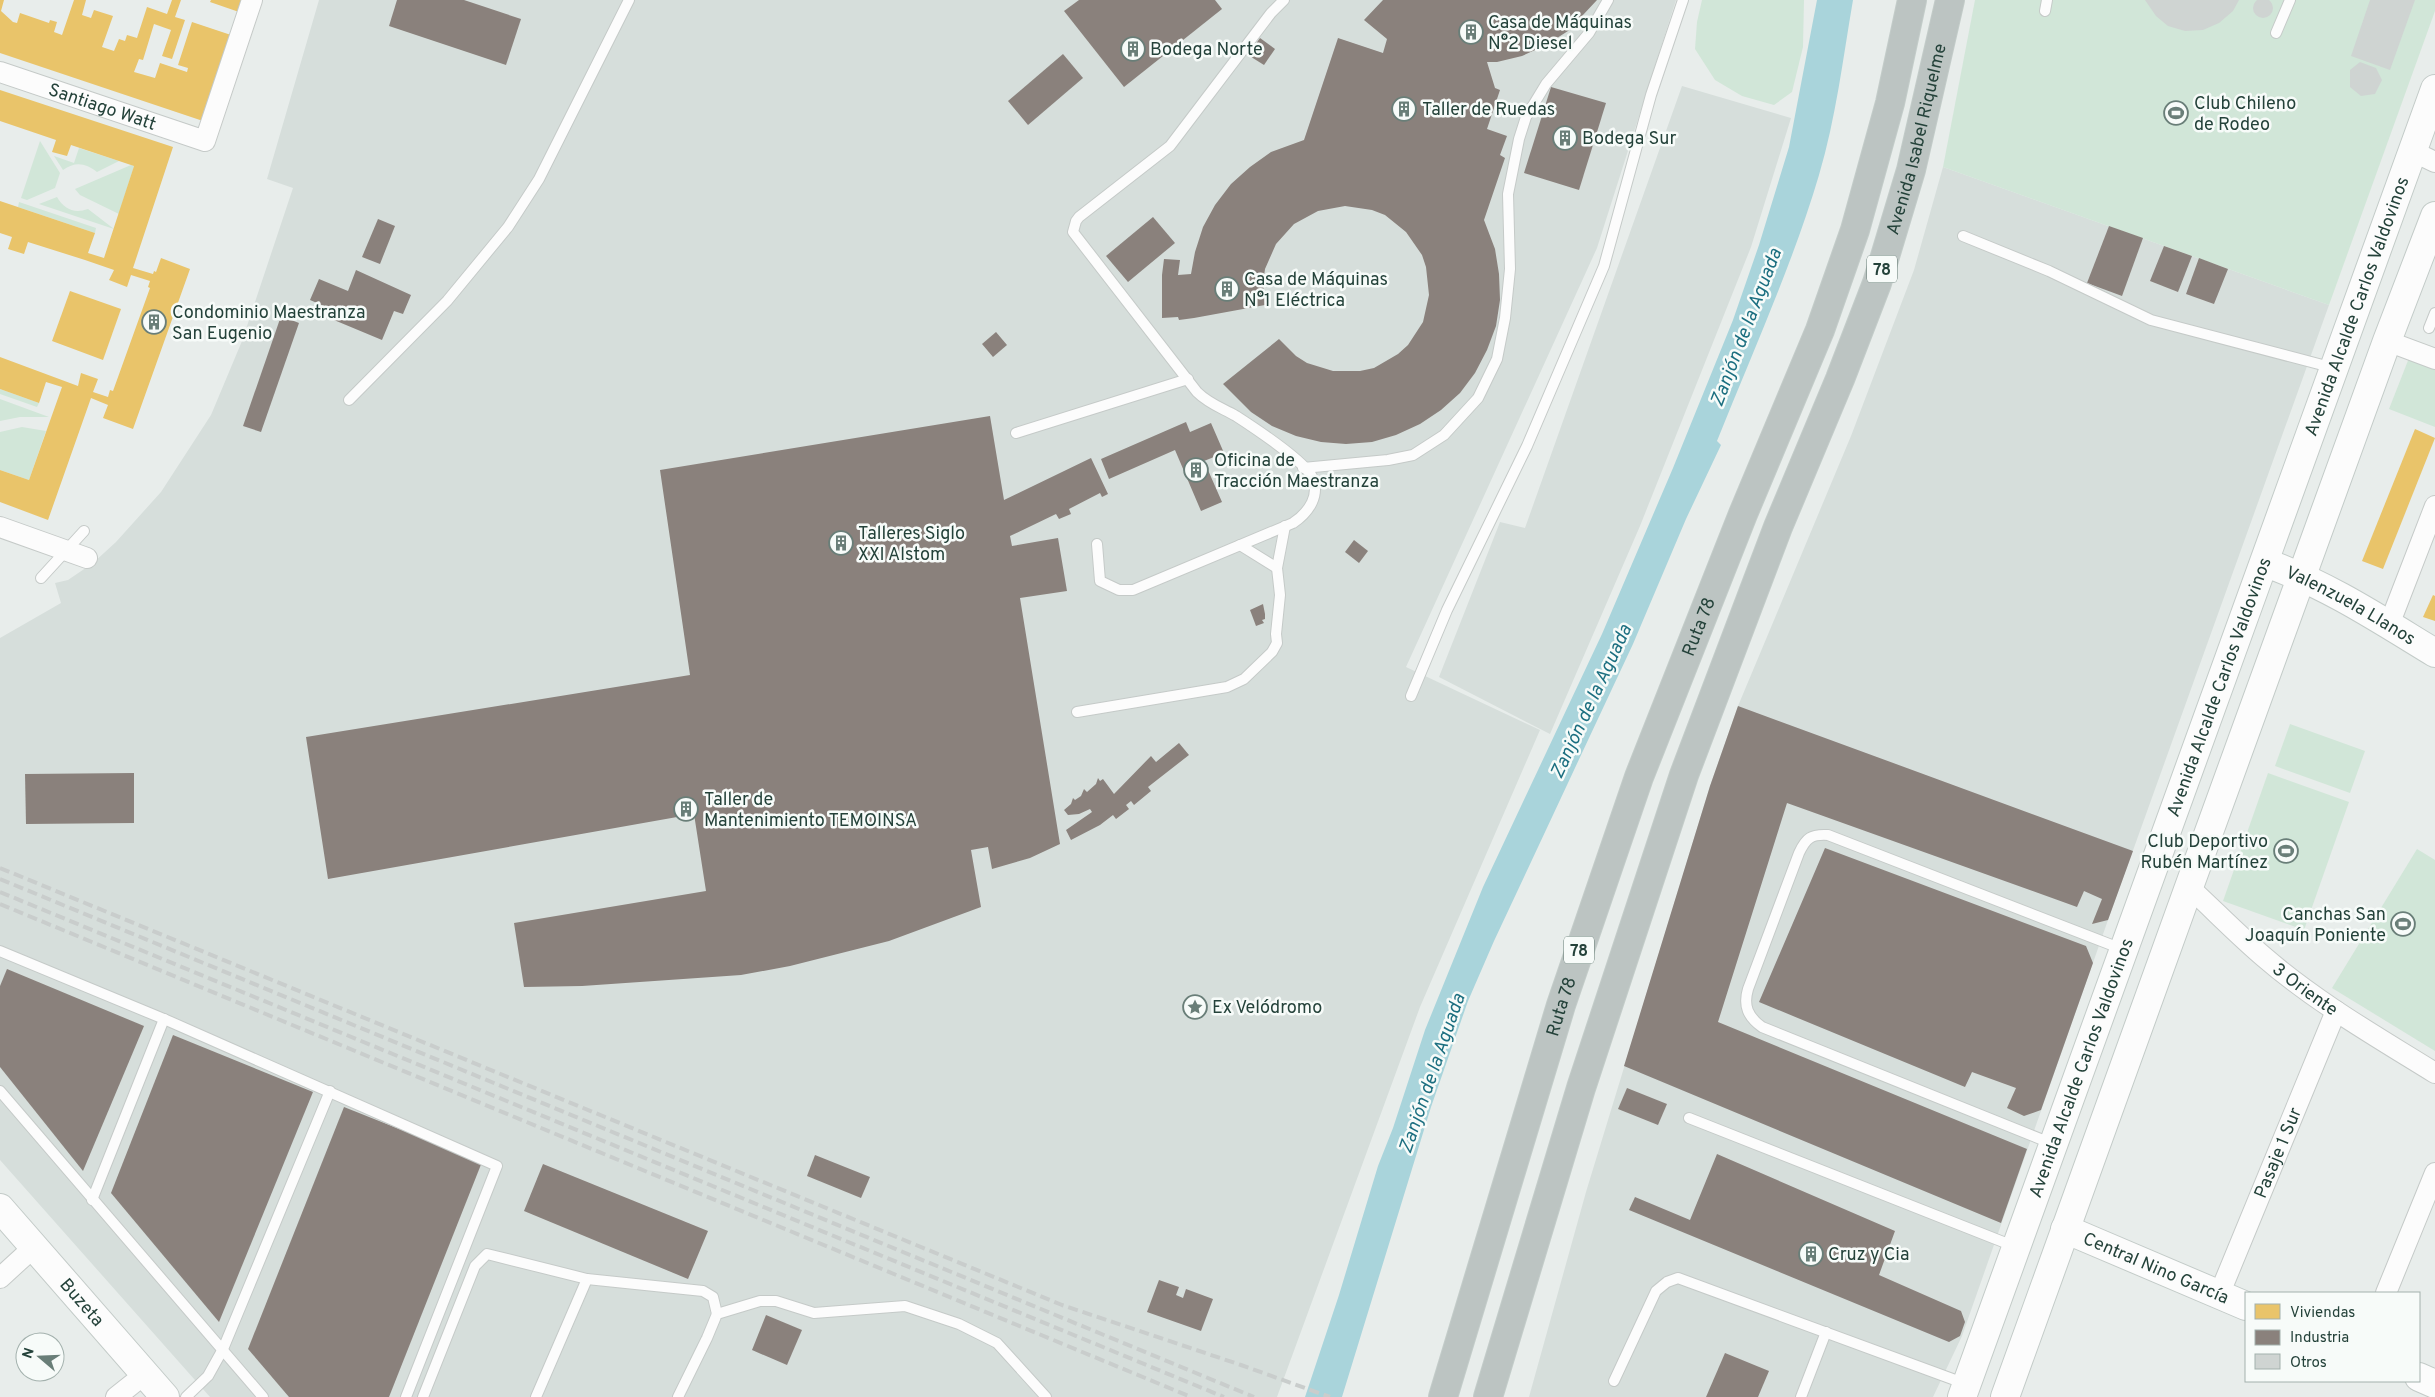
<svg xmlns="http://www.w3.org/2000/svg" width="2435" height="1397" font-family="Overpass,sans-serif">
<rect width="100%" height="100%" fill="#e8edeb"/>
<g fill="#d6dedb">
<polygon points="319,0 1676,0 1597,248 1406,667 1540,730 1420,1007 1277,1397 210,1397 0,1160 0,638 61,603 55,583 68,580 93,563 116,542 161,492 211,415 242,341 293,188 267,179"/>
<polygon points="1682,86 1791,118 1751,247 1640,526 1550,734 1439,677 1500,522 1525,528"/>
<polygon points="1943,167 2329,305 2108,920 1962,1336 1933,1397 1529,1397 1586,1192 1710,786 1738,706 1851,436 1914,270"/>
</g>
<g fill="#d1e6d8">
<polygon points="1702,0 1804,0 1803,47 1792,92 1774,105 1742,96 1715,80 1695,49 1697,22"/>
<polygon points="1975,0 2435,0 2435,11 2329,305 1943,167"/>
<polygon points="40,141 60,173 55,188 27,200 21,198"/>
<path d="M79,148L119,161L97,172C86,163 75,161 63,170L54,156L74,163Z"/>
<polygon points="131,165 134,166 119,214 80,195 75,189"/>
<path d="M57,197C64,209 74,214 88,209L114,229L39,204Z"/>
<polygon points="19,202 96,228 95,233 18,207"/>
<polygon points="2409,358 2435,368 2435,427 2389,409"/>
<polygon points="0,389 39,403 37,407 0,394"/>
<polygon points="0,399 49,417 20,417 0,421"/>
<polygon points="22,427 46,431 29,480 0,470 0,432"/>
<polygon points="2290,724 2365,751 2350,793 2275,766"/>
<polygon points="2268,773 2349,802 2304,930 2223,901"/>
<polygon points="2417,849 2435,860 2435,1051 2332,988"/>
</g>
<path fill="#a9d4db" d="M1817,0H1853C1843,58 1836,118 1819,175C1792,266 1752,353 1717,441L1721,445L1686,519L1633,644L1494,941L1468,1001L1431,1107L1342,1397H1305L1339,1295L1378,1166L1393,1128L1425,1030L1483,887L1602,634L1673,468L1733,320L1759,245L1789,147Z"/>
<g fill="#e9c46a">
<polygon points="0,0 4,0 1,11 13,22 17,23 20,13 49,23 50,20 57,22 54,32 62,35 74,0 86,0 82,15 91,18 94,10 113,16 102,47 114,51 119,39 125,41 127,35 137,38 147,7 167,14 172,0 181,0 175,17 185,20 172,59 162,56 171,30 154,24 143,60 139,59 134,72 155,78 160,63 187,72 188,68 178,65 192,22 231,35 203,121 0,53"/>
<polygon points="211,0 243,0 239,12 210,2"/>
<polygon points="0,90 173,147 133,268 153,274 154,271 156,272 161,258 190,269 133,429 103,418 108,405 91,398 48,520 0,502 0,470 29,480 62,387 46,382 39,403 0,389 0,357 78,386 81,373 98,379 93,392 108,397 110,390 113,391 150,288 148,287 150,281 131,275 127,287 109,280 114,270 85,260 28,242 24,254 8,249 12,237 0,233 0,201 95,233 88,253 104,258 134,166 71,145 67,156 52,152 56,140 0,121"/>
<polygon points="70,291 121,309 103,360 52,341"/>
<polygon points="2415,429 2435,438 2383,569 2362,561"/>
<polygon points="2433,595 2435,596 2435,621 2423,617"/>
</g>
<g fill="#8a817c">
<polygon points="397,0 464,0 521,19 506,65 389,26"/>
<polygon points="1079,0 1215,0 1222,9 1124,87 1064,11"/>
<polygon points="1383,0 1597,0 1568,31 1546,45 1522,56 1497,62 1487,62 1495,88 1500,90 1487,129 1507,136 1500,155 1505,158 1484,220 1495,249 1499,274 1500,300 1496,326 1487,350 1475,373 1460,393 1441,410 1420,424 1396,435 1372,442 1346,444 1321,442 1296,436 1272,426 1251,412 1223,384 1279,339 1296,356 1307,363 1333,371 1360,371 1374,368 1398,354 1408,345 1423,322 1429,295 1426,267 1422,255 1406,232 1385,215 1372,210 1345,206 1318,211 1294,224 1276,244 1265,269 1263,283 1265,305 1194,318 1179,320 1178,317 1162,318 1162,275 1164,259 1180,260 1178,275 1191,274 1195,252 1203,227 1215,205 1231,184 1250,167 1271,152 1304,140 1338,38 1383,53 1387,39 1364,20"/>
<polygon points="1260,38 1275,49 1264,65 1248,55"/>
<polygon points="1063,54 1083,78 1028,125 1008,101"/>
<polygon points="1551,87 1606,103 1579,190 1524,173"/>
<polygon points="1153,217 1175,243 1128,282 1106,256"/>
<polygon points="378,219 395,226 380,264 362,257"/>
<polygon points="2109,226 2143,238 2122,296 2087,283"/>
<polygon points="2164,246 2192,256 2178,292 2150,281"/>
<polygon points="2199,258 2228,269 2214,304 2186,294"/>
<polygon points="356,270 411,295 403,314 394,311 382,340 334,320 338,312 310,300 319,279 348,291"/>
<polygon points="281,316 299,323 261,432 243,426"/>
<polygon points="996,332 1007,345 993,357 982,344"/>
<polygon points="990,416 1004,500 1091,458 1108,494 1102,497 1100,493 1069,509 1071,514 1059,519 1056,514 1010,536 1012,546 1058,538 1067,591 1020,598 1060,844 1030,858 992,869 988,847 971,850 981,907 889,941 790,966 741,975 582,986 524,987 514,923 706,891 694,814 328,879 306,737 690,675 660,470"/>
<polygon points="1186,422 1190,432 1211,423 1224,453 1204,461 1222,502 1201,511 1175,450 1109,479 1101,459"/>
<polygon points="1354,540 1368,551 1359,563 1345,552"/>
<polygon points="1263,604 1265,614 1265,619 1262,620 1264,623 1256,626 1250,610"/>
<polygon points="1738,706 2133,851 2108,920 2092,924 2102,899 2084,891 2077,907 1787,803 1718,1022 2027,1149 2001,1223 1624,1066 1710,786"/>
<polygon points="1179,743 1189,755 1148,787 1151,791 1134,805 1131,801 1126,805 1129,809 1116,819 1113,815 1100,825 1071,840 1066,830 1092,812 1090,809 1079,814 1068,815 1064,810 1071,804 1073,798 1075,800 1081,796 1084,789 1087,792 1096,784 1098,778 1100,781 1103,779 1114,794 1151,756 1156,762"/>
<polygon points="134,773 134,823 26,824 25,774"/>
<polygon points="1825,848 2086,946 2093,963 2041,1110 2024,1116 2007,1108 2016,1088 1972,1072 1965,1087 1759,1002"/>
<polygon points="7,969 144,1026 83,1171 0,1067 0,986"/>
<polygon points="173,1035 313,1092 219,1322 111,1193"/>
<polygon points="1627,1088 1667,1104 1658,1125 1618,1109"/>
<polygon points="344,1107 482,1162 389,1397 289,1397 248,1349"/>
<polygon points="1717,1154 1895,1231 1879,1275 1961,1311 1965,1322 1960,1336 1949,1342 1629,1210 1635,1197 1690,1220"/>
<polygon points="815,1155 870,1177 861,1198 807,1176"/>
<polygon points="543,1164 708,1231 688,1279 524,1211"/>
<polygon points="1159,1280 1179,1287 1176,1295 1183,1298 1186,1289 1213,1299 1201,1331 1147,1312"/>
<polygon points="766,1315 802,1330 787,1365 752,1350"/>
<polygon points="1725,1353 1769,1371 1758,1397 1706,1397"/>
</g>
<g fill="#cfd4d2">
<circle cx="2263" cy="8" r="10"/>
<polygon points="2145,0 2239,0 2233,11 2219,23 2203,30 2185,31 2168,26 2156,16"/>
<polygon points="2370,0 2415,0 2390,70 2351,56"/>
<polygon points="2360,62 2376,68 2382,80 2375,94 2361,96 2350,87 2350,70"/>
</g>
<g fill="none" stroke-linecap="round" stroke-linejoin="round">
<g stroke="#c5cac8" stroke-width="12">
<g id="lane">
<polyline points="2045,11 2047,0"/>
<polyline points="2276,33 2290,0"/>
<polyline points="1963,236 2049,271 2151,320 2334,368"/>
<polyline points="2429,328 2435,313"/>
<polyline points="349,400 447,301 508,227 539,179 629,0"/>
<polyline points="1016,433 1188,379"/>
<polyline points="1303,468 1388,460 1413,455 1444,435 1478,398 1497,359 1505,318 1510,269 1508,194 1519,139 1526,117 1546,84 1589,33 1608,0"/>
<path d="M1097,544L1100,581L1119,590H1133L1293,523C1308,513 1322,495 1311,475C1301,459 1253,427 1236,416C1222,408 1209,404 1197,392L1073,232L1076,221L1079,217L1170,146L1271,13L1284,0"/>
<polyline points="1240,545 1277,568"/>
<polyline points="41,578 84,531"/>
<polyline points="1411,696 1447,610 1527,446 1604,266 1651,95 1683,0"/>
<polyline points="1077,712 1227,687 1244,679 1272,652 1277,643 1276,634 1280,595 1277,568 1285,526"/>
<polyline points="0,951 164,1019 497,1166 406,1397"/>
<polyline points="0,1091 263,1397"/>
<polyline points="1689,1118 2016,1247"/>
<path d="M2053,1144L1762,1027C1748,1017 1743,1006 1748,989L1799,853C1806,838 1811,834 1828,835L2122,949"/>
<polyline points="92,1200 164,1019"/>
<polyline points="1614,1381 1656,1291 1667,1282 1678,1278 1966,1384"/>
<polyline points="186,1397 208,1376 223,1349 330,1091"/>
<polyline points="423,1397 475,1266 487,1254 587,1279 703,1291 713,1297 717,1314"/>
<polyline points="536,1397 587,1279"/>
<polyline points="678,1397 707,1338 717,1314 760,1301 776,1301 814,1313 905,1306 959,1324 997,1343 1046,1397"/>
<polyline points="1801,1397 1826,1332"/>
</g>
</g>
<g stroke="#c5cac8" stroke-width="22">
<g id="street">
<path id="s1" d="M0,72L205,141L252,0"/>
<polyline points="2412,151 2435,162"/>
<polyline points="2387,341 2435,359"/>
<polyline points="0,527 87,558"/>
<polyline points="2389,625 2435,506"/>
<path id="s2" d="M2189,887C2214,910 2238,935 2264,957C2316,1002 2377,1037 2435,1073"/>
<polyline points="0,1278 34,1247"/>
<polyline points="2386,1293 2435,1173"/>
<path id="s3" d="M2219,1295L2336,1011"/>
<polyline points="116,1397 145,1374"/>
</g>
</g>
<g stroke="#c3cbc8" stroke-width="30">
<g id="secondary">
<path id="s4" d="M2266,563C2328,585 2379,619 2435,653"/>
<path id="s5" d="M0,1208L165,1397"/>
<path id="s6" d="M2065,1229L2246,1306"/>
<polyline points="2419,1377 2435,1384"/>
<path id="s7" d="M1962,1397L2435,89"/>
<polyline points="2005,1397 2189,887 2387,341 2435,216"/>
</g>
</g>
<g stroke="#c3ccc9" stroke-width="30">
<g id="highway">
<path id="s8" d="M1443,1397L1561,1005L1639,777L1743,514L1820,330L1855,230L1890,103L1912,0"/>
<path id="s9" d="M1488,1397L1581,1088L1684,775L1778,527L1840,379L1877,283L1911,170L1950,0"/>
</g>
</g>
<use href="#lane" stroke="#fcfcfc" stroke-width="10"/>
<use href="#street" stroke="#fcfcfc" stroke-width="20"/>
<use href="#secondary" stroke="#fcfcfc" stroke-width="28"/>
<use href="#highway" stroke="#bcc4c2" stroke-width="28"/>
<g stroke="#c9cdcc" stroke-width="4" stroke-dasharray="10 5" stroke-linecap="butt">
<polyline points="0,868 1062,1305 1241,1365 1330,1397"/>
<polyline points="0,879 1254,1397"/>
<polyline points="0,892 1224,1397"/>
<polyline points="0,904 1191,1397"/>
</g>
</g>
<defs>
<g id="building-ring" transform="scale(1.25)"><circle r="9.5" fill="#f7fbf9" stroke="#697e78" stroke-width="1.5"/><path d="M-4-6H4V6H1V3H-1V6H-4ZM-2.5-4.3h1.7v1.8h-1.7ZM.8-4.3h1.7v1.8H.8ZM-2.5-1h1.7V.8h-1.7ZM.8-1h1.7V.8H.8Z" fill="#697e78"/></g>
<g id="stadium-ring" transform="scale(1.25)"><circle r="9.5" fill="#f7fbf9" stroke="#697e78" stroke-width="1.5"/><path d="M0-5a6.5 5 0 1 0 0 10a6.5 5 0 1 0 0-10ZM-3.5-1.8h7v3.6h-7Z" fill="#697e78"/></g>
<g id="sight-ring" transform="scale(1.25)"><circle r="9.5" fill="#f7fbf9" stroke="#697e78" stroke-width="1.5"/><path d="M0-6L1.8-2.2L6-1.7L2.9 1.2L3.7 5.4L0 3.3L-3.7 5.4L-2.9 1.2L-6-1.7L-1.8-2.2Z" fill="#697e78"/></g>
</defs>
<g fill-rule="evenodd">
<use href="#building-ring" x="1471" y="32"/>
<use href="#building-ring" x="1133" y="49"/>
<use href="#building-ring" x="1404" y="109"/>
<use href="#stadium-ring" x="2176" y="113"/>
<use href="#building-ring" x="1565" y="138"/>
<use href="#building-ring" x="1227" y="289"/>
<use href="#building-ring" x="154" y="322"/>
<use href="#building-ring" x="1196" y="470"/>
<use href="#building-ring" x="841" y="543"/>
<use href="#building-ring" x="686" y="809"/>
<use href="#stadium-ring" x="2286" y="851"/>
<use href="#stadium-ring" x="2403" y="924"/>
<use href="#sight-ring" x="1195" y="1007"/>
<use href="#building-ring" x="1811" y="1254"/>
</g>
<g text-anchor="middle" stroke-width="5" stroke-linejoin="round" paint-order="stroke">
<g fill="#f7fbf9" stroke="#637a73" stroke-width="1">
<rect x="1867" y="255.5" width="30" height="27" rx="4"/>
<rect x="1564" y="936.5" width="30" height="27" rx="4"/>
</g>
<g font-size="16" font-weight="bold" fill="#24423a">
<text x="1882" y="275">78</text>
<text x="1579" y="956">78</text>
</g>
<g font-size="18" fill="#24423a" stroke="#f7fbf9" text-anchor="start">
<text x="1488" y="28">Casa de Máquinas<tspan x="1488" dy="21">N°2 Diesel</tspan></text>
<text x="1150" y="55">Bodega Norte</text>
<text x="2194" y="109">Club Chileno<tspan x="2194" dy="21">de Rodeo</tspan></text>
<text x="1422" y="115">Taller de Ruedas</text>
<text x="1582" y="144">Bodega Sur</text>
<text x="1244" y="285">Casa de Máquinas<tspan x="1244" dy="21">N°1 Eléctrica</tspan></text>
<text x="172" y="318">Condominio Maestranza<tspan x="172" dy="21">San Eugenio</tspan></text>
<text x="1214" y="466">Oficina de<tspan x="1214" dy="21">Tracción Maestranza</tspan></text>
<text x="858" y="539">Talleres Siglo<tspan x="858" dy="21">XXI Alstom</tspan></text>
<text x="704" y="805">Taller de<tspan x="704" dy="21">Mantenimiento TEMOINSA</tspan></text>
<text x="2268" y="847" text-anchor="end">Club Deportivo<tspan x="2268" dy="21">Rubén Martínez</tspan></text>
<text x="2386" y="920" text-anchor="end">Canchas San<tspan x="2386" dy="21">Joaquín Poniente</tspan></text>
<text x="1212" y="1013">Ex Velódromo</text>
<text x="1828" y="1260">Cruz y Cia</text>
</g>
<g font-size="18" fill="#24423a" stroke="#f7fbf9">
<text dy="6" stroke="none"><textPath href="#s1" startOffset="108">Santiago Watt</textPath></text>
<text dy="6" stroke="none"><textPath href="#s9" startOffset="1330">Avenida Isabel Riquelme</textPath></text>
<text dy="6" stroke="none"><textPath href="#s7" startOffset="1160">Avenida Alcalde Carlos Valdovinos</textPath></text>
<text dy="6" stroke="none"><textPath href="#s4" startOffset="95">Valenzuela Llanos</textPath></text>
<text dy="6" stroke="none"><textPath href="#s8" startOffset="812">Ruta 78</textPath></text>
<text dy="6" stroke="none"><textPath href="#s7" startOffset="755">Avenida Alcalde Carlos Valdovinos</textPath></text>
<text dy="6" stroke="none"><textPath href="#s2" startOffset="155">3 Oriente</textPath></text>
<text dy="6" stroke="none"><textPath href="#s8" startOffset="408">Ruta 78</textPath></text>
<text dy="6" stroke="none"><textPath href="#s7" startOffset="350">Avenida Alcalde Carlos Valdovinos</textPath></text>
<text dy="6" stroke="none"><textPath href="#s3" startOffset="154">Pasaje 1 Sur</textPath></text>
<text dy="6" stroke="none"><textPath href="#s6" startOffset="99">Central Nino García</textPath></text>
<text dy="6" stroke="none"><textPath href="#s5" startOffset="125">Buzeta</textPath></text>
</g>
<g font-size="19" font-style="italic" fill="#1c6f80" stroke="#f7fbf9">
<text transform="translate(1745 327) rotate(-69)" y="7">Zanjón de la Aguada</text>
<text transform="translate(1590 701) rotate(-65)" y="7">Zanjón de la Aguada</text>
<text transform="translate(1431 1073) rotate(-71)" y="7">Zanjón de la Aguada</text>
</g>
</g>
<rect x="2245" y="1292" width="175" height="90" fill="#f7fbf9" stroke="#a3b1ad"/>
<rect x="2255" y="1304" width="25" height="15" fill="#e9c46a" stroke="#a3b1ad"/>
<text x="2290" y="1317" font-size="15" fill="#24423a">Viviendas</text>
<rect x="2255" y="1330" width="25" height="15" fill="#8a817c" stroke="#a3b1ad"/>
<text x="2290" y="1342" font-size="15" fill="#24423a">Industria</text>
<rect x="2255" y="1354" width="25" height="15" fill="#cfd4d2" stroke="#a3b1ad"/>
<text x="2290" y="1367" font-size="15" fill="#24423a">Otros</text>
<g transform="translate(40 1357) rotate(289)"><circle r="24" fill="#f7fbf9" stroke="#a3b1ad"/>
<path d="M0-4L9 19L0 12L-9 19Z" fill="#697e78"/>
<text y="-8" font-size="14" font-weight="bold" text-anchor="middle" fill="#24423a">N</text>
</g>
</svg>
